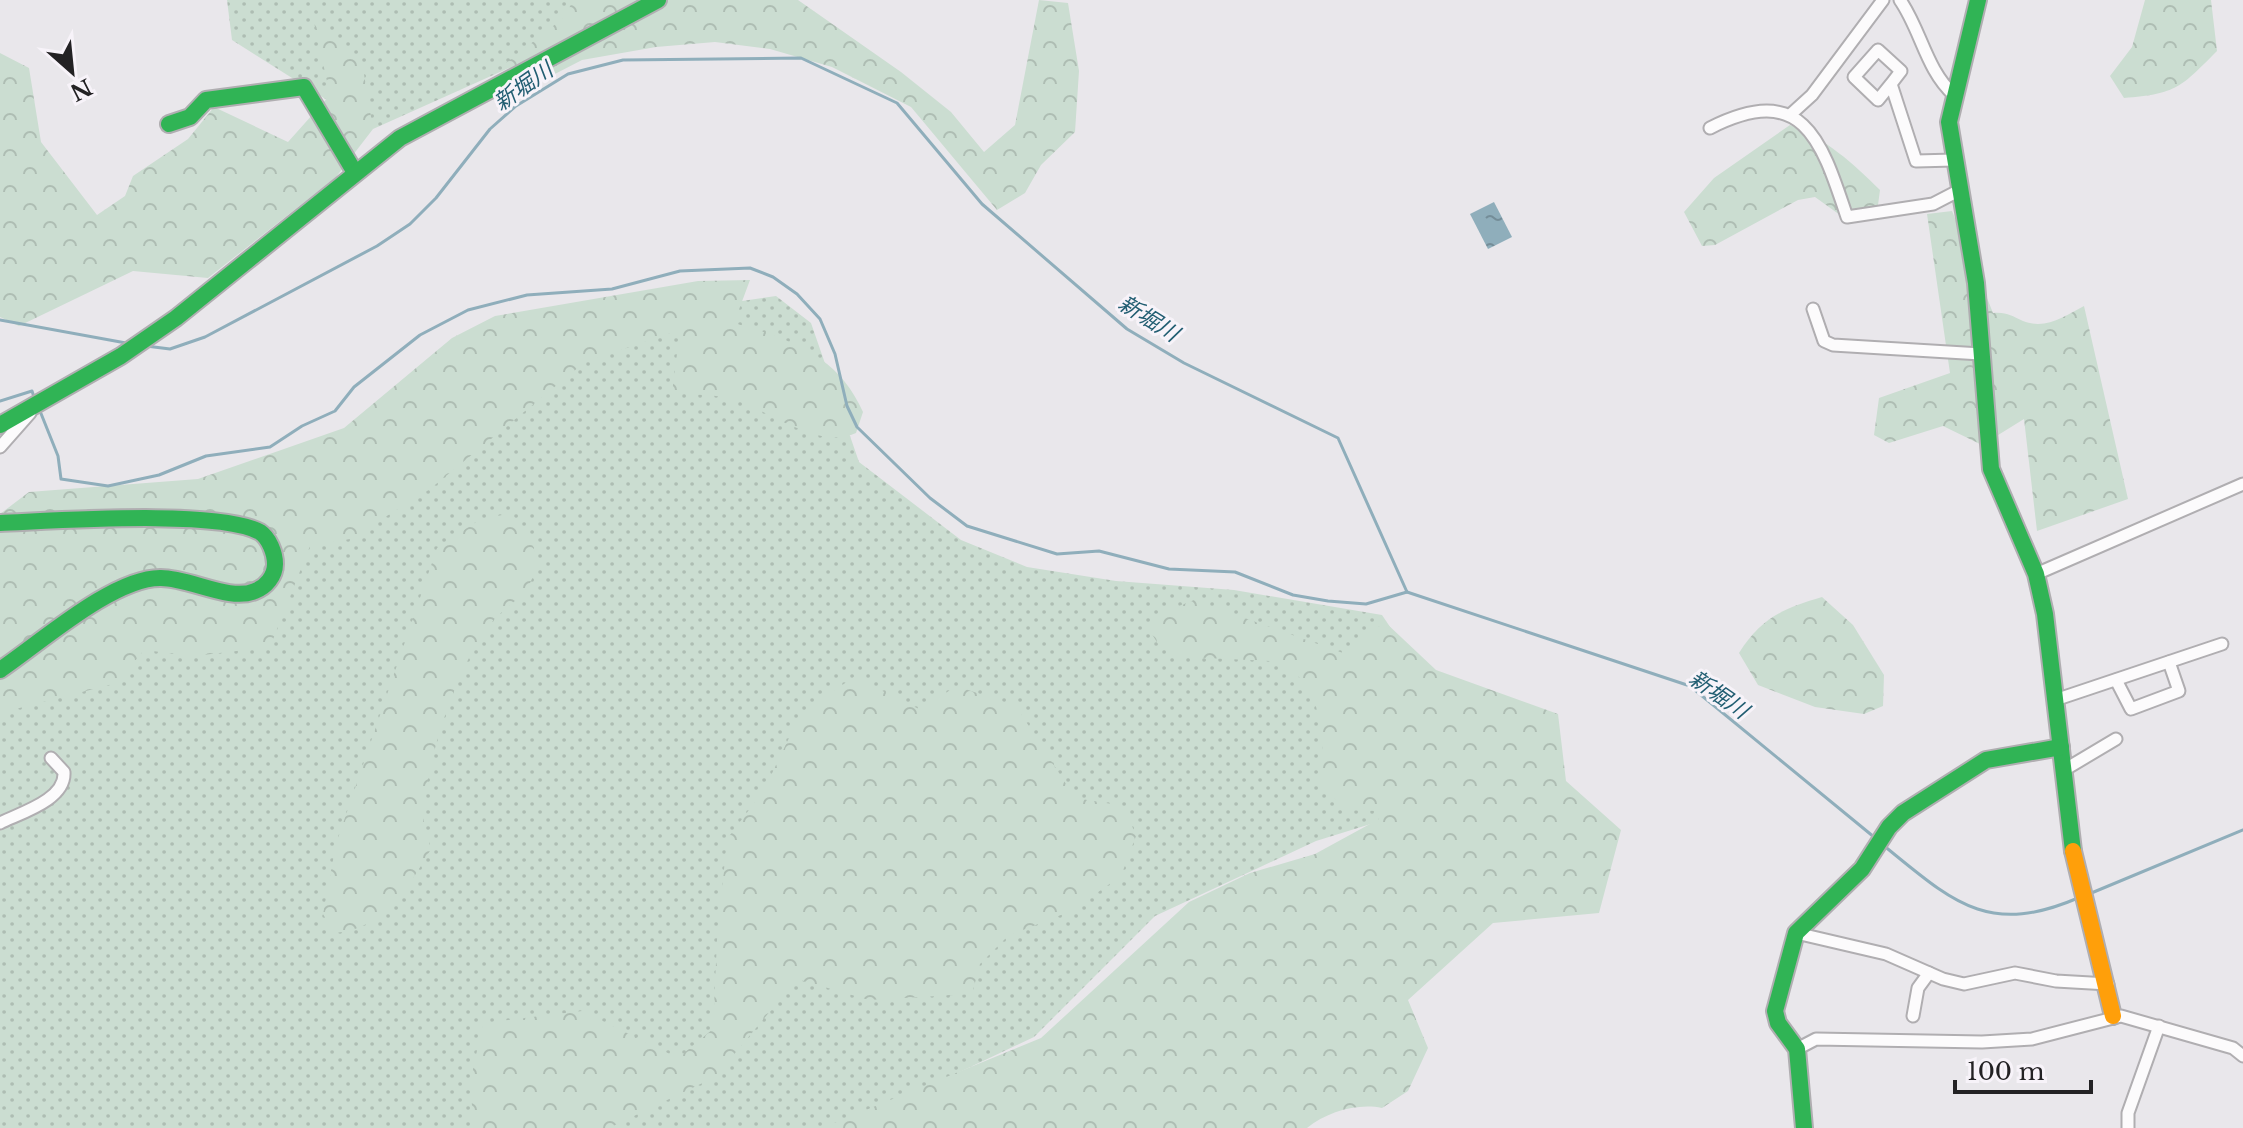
<svg xmlns="http://www.w3.org/2000/svg" width="2243" height="1128" font-family="'Libre Baskerville','Noto Sans JP',serif">
<defs>
<pattern id="grass-dots" width="8" height="8" patternUnits="userSpaceOnUse" patternTransform="scale(2)"><rect width="8" height="8" fill="#cbddd1"/><path d="M2 2h.1M6 6h.1" fill="none" stroke="#aebdb3" stroke-width="1.8" stroke-linecap="round"/></pattern>
<pattern id="forest-crowns" width="20" height="18" patternUnits="userSpaceOnUse" patternTransform="scale(2)"><rect width="20" height="18" fill="#cbddd1"/><path d="M2 6a3 3 0 1 1 6 0M12 15a3 3 0 1 1 6 0" fill="none" stroke="#aebdb3"/></pattern>
<pattern id="water-ripples" width="26" height="14" patternUnits="userSpaceOnUse" patternTransform="scale(2)"><rect width="26" height="14" fill="#8faebb"/><path d="M2 4q2-2 4 0t4 0M15 11q2-2 4 0t4 0" fill="none" stroke="#748d98"/></pattern>
</defs>
<rect width="100%" height="100%" fill="#e9e7eb"/>
<g fill="url(#grass-dots)">
<polygon points="227,0 640,0 638,10 373,129 232,40"/>
<polygon points="776,296 811,323 859,462 961,540 1027,567 1116,581 1234,590 1382,615 1421,673 1390,818 1316,841 1155,916 1034,1037 841,1128 0,1128 0,698 269,508 661,313"/>
</g>
<g fill="url(#forest-crowns)">
<polygon points="574,0 798,0 901,72 951,112 984,152 1015,125 1039,0 1068,3 1079,71 1075,132 1041,165 1025,193 997,210 911,107 832,67 770,49 715,42 656,47 582,60 522,91 506,63 562,19"/>
<path d="M2145,0H2211L2217,51C2181,87 2177,94 2124,98L2110,76L2132,47Z"/>
<polygon points="312,13 362,62 373,129 336,177 208,278 133,271 19,326 0,317 0,53 29,68 41,142 97,215 125,196 133,176 188,139 214,107 288,142 330,95"/>
<path d="M1790,125C1826,139 1853,163 1880,190L1878,205L1866,212L1840,215L1815,197L1798,200L1715,245L1702,246L1684,212L1714,178Z"/>
<path d="M1952,211L1993,313C2008,312 2011,316 2023,321C2046,330 2065,316 2084,306L2128,499L2037,531L2024,419L1982,445L1943,426L1889,443L1874,435L1879,398L1950,373L1927,214Z"/>
<path d="M750,280L734,323C790,339 838,355 863,412L856,433C816,451 768,408 728,398C710,394 690,395 672,393L680,330L585,362L430,489L350,539L310,546L270,647L194,656L144,650L117,683L0,713V514L29,492L198,479L344,428L452,338L495,316L698,281Z"/>
<path d="M511,513C524,529 538,544 535,567C531,596 508,603 491,623C457,664 421,773 424,825C425,833 429,841 431,849C408,888 383,930 334,933L323,914L336,844L437,548L479,520Z"/>
<path d="M1822,597L1853,625L1884,675L1883,706L1864,714L1815,707L1758,685L1739,653C1761,618 1784,608 1822,597Z"/>
<path d="M1194,600L1343,653L1385,622L1436,670L1558,714L1566,781L1621,830L1599,913L1493,923L1408,1000L1428,1048L1408,1091L1382,1108C1357,1103 1327,1112 1307,1128H822L1041,1038L1189,902L1250,873L1315,854L1379,819L1380,811L1345,810L1320,781L1323,738L1315,702L1299,677L1270,661L1186,657L1160,647L1150,631L1152,617Z"/>
<polygon points="854,677 921,710 956,686 1016,706 1075,798 1112,804 1127,813 1136,836 1121,876 1071,911 1008,936 980,964 972,994 869,1000 797,979 715,1077 609,1128 474,1128 470,1083 483,1023 582,1011 678,1058 713,1029 717,940 727,839 764,790 801,713"/>
</g>
<polygon fill="url(#water-ripples)" points="1494,202 1512,237 1488,249 1470,214"/>
<g fill="none" stroke-linecap="round" stroke-linejoin="round">
<g stroke="#8faebb" stroke-width="3">
<polyline points="0,320 126,343"/>
<polyline points="146,346 170,349 205,337 377,246 410,224 436,198 490,129 516,106 568,74 623,60 801,58 897,103 982,204 1127,329 1184,363 1338,438 1407,592"/>
<polyline points="0,401 32,391 35,400"/>
<polyline points="40,411 58,456 61,479 108,486 159,475 206,456 270,447 302,426 335,411 354,387 420,335 468,310 527,295 612,289 680,271 750,268 773,277 797,294 820,319 835,354 847,406 857,427 930,498 967,526 1057,554 1099,551 1169,569 1235,572 1293,595 1328,601 1366,604 1407,592"/>
<polyline points="1407,592 1690,686 1874,837"/>
<path d="M1883,845C1952,901 1987,937 2078,898"/>
<polyline points="2089,894 2243,830"/>
</g>
<g stroke="#b0aeb1" stroke-width="15">
<g id="street">
<path d="M1900,0C1921,30 1926,70 1954,95"/>
<polyline points="1891,84 1878,100 1854,77 1878,50 1901,71 1891,84 1916,161 1954,160"/>
<polyline points="1790,115 1812,95 1883,0"/>
<path d="M1710,128C1803,81 1821,139 1847,217L1933,204L1960,190"/>
<polyline points="1813,309 1824,341 1833,345 1981,354"/>
<polyline points="0,447 30,413"/>
<polyline points="2036,574 2243,484"/>
<polyline points="2116,680 2131,709 2179,691 2169,662"/>
<polyline points="2055,700 2222,644"/>
<polyline points="2064,770 2116,739"/>
<path d="M0,823C20,813 66,800 64,772L51,758"/>
<polyline points="1796,933 1886,954 1943,979 1964,984 2015,973 2056,981 2108,984"/>
<polyline points="1913,1016 1918,988 1929,973"/>
<polyline points="1797,1049 1816,1039 1982,1042 2032,1039 2121,1016 2233,1048 2243,1056"/>
<polyline points="2128,1128 2128,1113 2159,1026"/>
</g>
</g>
<g stroke="#b0aeb1" stroke-width="20">
<g id="fast">
<polyline points="1978,0 1949,122 1976,283 1991,469 2036,574 2045,614 2073,851"/>
<polyline points="169,124 190,117 206,100 304,87 354,171"/>
<polyline points="0,425 121,356 176,318 400,138 658,0"/>
<path d="M0,523C53,521 219,509 260,532C269,538 275,553 275,564C275,576 266,587 255,591C230,602 190,578 161,578C114,577 40,643 0,670"/>
<polyline points="1804,1128 1797,1049 1778,1023 1775,1011 1796,933 1862,869 1889,827 1903,813 1986,760 2061,747"/>
</g>
</g>
<g stroke="#b0aeb1" stroke-width="20">
<polyline id="slow" points="2073,851 2113,1016"/>
</g>
<use href="#street" stroke="#fcfbfc" stroke-width="11"/>
<use href="#fast" stroke="#30b455" stroke-width="16"/>
<use href="#slow" stroke="#ff9f0a" stroke-width="16"/>
</g>
<g text-anchor="middle" stroke-width="6" stroke-linejoin="round" paint-order="stroke">
<g font-size="22" font-style="italic" fill="#225e72" stroke="#f7f3f9">
<text transform="translate(523 86) rotate(-35)" y="8">新堀川</text>
<text transform="translate(1149 318) rotate(32)" y="8">新堀川</text>
<text transform="translate(1719 694) rotate(35)" y="8">新堀川</text>
</g>
</g>
<g transform="translate(72 72) rotate(153)" stroke="#f7f3f9" stroke-width="6" paint-order="stroke">
<path d="M0-6L14 30L0 20L-14 30Z" fill="#232224"/>
<text y="-12" font-size="22" font-weight="bold" text-anchor="middle" fill="#232224">N</text>
</g>
<path d="M1955 1080v12h136v-12" fill="none" stroke="#232224" stroke-width="4"/>
<text x="1967" y="1080" font-size="24" fill="#232224" stroke="#f7f3f9" stroke-width="6" paint-order="stroke">100 m</text>
</svg>
